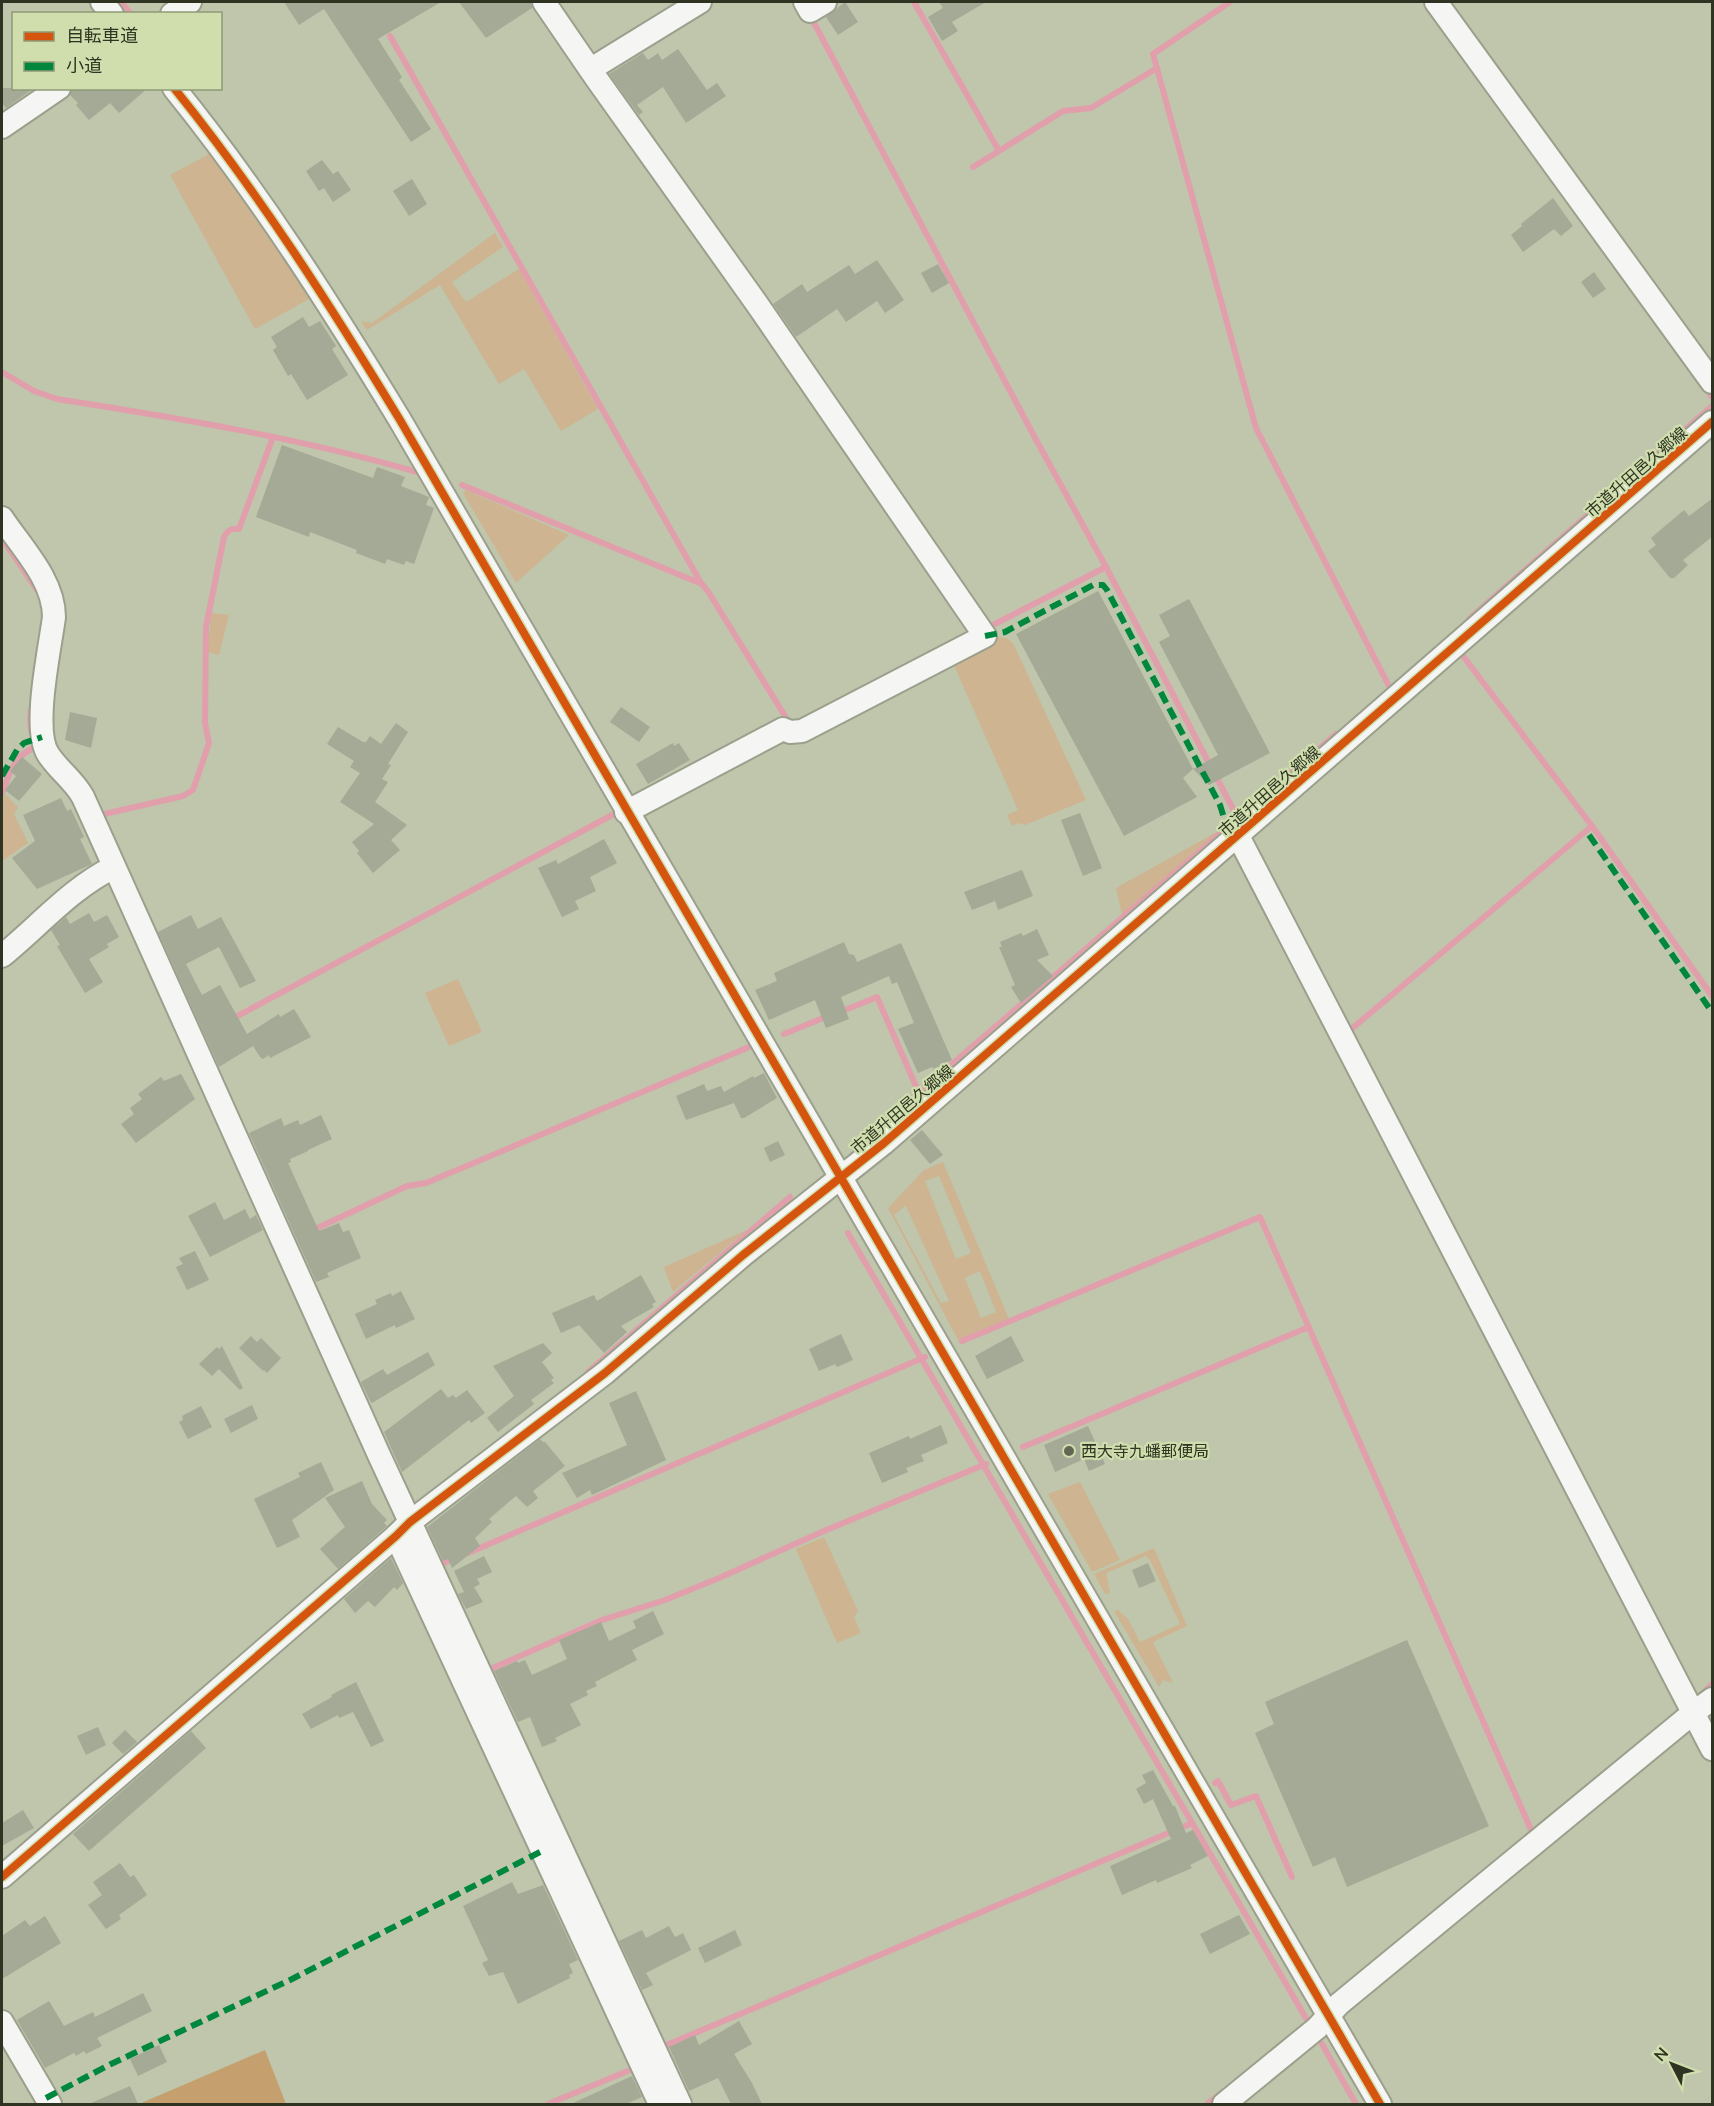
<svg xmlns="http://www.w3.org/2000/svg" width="1714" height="2106" font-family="'Nunito Sans','Noto Sans JP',sans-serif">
<rect width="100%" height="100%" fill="#bfc6ac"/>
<g fill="#ceb491" fill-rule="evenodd">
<polygon points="211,153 277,246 309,299 255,329 170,175"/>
<polygon points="495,233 503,247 452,282 466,302 519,269 598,409 561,431 524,369 499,384 440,285 367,330 361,321 372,323"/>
<polygon points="466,490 569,535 516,583 463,493"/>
<polygon points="211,613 229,615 219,655 208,652"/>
<polygon points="998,637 1006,638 1013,643 1086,800 1025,825 1018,823 1012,826 1007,815 1018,810 952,661"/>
<polygon points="5,794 18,807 14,814 28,843 2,861 2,800"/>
<polygon points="1222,829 1122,915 1116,888"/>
<polygon points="458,979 482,1032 449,1046 425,993"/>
<path d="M943,1162L1009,1319L958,1340L888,1208L924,1170ZM939,1176L971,1253L956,1259L925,1181ZM905,1206H906L949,1301L941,1303L894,1215ZM980,1271L996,1312L981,1318L965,1278Z"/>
<polygon points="747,1230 673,1292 664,1267"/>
<polygon points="1080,1482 1120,1560 1092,1572 1048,1494"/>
<polygon points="824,1537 858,1611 854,1617 861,1633 837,1643 796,1549"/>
<polygon points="1154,1548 1187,1626 1153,1642 1173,1683 1163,1680 1159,1687 1114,1611 1118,1610 1128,1619 1140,1642 1180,1624 1150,1560 1146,1556 1106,1573 1110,1593 1105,1594 1094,1574"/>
</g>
<polygon fill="#c5a06e" points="265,2050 286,2104 139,2104"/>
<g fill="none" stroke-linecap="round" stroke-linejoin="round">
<g stroke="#e19fac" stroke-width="6">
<polyline points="121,2 131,14"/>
<polyline points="914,2 999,151 1063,111 1091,108 1157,68"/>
<polyline points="1230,2 1153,54 1256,428 1390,688"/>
<polyline points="813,21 1034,436 1106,567 1242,826"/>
<polyline points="390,36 701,583"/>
<polyline points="973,167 999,151"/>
<path d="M2,372L34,391L57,399C178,418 299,438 417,472"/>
<polyline points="1704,386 1712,397"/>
<polyline points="462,485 702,584 709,593 790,724"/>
<polyline points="2,538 37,590"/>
<polyline points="1469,619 1712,406"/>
<polyline points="987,628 1106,567"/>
<polyline points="1463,656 1592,826"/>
<polyline points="31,731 30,720 31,709"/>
<path d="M2,793C11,771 12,758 35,747"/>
<path d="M100,815L183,796L193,790L209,743L205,723L206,627L224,537C228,530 231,528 239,529L273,437"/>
<polyline points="840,1012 877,997 919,1093"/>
<polyline points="232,1019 614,814"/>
<polyline points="1349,1031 1592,826 1712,996"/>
<polyline points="784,1034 828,1016"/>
<polyline points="888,1119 1336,734"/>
<polyline points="311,1231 407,1186 426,1183 749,1047"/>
<polyline points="848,1233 1310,2025"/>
<polyline points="962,1341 1260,1217 1533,1834"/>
<polyline points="588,1372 790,1197"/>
<polyline points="1023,1447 1309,1327"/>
<polyline points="468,1553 925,1357"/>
<polyline points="437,1566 455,1558"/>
<polyline points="486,1671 602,1620 665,1600 719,1578 824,1531 986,1464"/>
<polyline points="1703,1693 1712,1684"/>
<polyline points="1215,1783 1218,1781 1231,1805 1256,1796 1292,1877"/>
<polyline points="1322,2044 1356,2104"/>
<polyline points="662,2047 1192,1823"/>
<polyline points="548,2104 635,2068"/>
<polyline points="1207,2104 1221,2093"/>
</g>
</g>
<g fill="#a4aa95">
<polygon points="284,2 441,2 378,39 402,77 399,80 431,129 411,142 324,9 299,25"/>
<polygon points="459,2 531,2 532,8 486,38"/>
<polygon points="845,2 858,22 838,35 826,17"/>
<polygon points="939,2 986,2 952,22 958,31 942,41 928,17 943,8"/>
<polygon points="678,49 707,90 717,83 726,96 686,123 663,87 637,105 643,112 639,115 609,74 643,53 648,60 658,53 662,60"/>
<polygon points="2,88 34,88 6,108 2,103"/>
<polygon points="72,88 148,88 119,113 110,103 89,120 76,105 78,103 70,95"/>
<polygon points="322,160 333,174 338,171 351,190 333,202 324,188 319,191 306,171"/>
<polygon points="412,179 427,204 409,216 393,191"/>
<polygon points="1553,198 1573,226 1561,236 1554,229 1523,252 1511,235 1522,226 1521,224"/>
<polygon points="877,260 904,300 885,313 877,301 846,322 837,309 796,337 773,304 802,284 807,292 849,265 855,274"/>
<polygon points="938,264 949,283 932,293 921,273"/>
<polygon points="1594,272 1606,289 1593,298 1581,282"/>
<polygon points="303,317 309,327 320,321 336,346 332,349 348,375 307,400 291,374 288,376 273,350 277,347 271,337"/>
<polygon points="282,445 373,478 377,467 405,477 401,486 429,497 426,505 434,508 414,564 406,561 404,565 387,559 385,564 356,553 357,550 310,532 309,537 256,517"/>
<polygon points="1713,498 1713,536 1683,560 1688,565 1674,578 1670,578 1648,551 1656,545 1651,538 1684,510 1689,516"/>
<polygon points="1098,591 1193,769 1218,755 1159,642 1170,636 1159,615 1189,599 1270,753 1209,785 1193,769 1183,778 1197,797 1124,836 1016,634"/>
<polygon points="621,707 650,727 639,742 610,722"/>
<polygon points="70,712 97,718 91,748 65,740"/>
<polygon points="396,723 408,732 388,764 391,765 382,779 388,782 375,802 407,825 391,840 400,850 373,873 357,853 359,851 352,842 374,824 340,802 360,773 350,767 354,761 327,744 338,727 363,742 366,742 370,736 381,744"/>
<polygon points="673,743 674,746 679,743 690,760 648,784 636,764"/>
<polygon points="22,757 42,774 19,801 5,790 16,776 10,771"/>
<polygon points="61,798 67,811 71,809 84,837 80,839 92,864 37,889 12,858 35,841 23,815"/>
<polygon points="1080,813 1102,868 1083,876 1061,820"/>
<polygon points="604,839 617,863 590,877 596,891 575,901 579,909 562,917 538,868 556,860 558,864"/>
<polygon points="1022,870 1033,896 998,910 995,901 972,910 964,892"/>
<polygon points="89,913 94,922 107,915 119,937 107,944 109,947 89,959 103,982 85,993 57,946 60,945 51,930 66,917 70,924"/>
<polygon points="191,915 198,929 221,917 256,981 240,988 219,947 186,964 202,995 220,985 247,1034 279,1014 280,1017 294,1009 311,1037 270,1058 269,1055 263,1059 260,1057 253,1046 219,1067 158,932"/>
<polygon points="1037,929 1049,955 1037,960 1053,976 1021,1003 1011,987 1015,985 999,947 1002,947 1000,942 1021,933 1023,936"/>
<polygon points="844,942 849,954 854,955 857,962 901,943 952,1060 933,1069 932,1067 918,1073 898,1029 914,1023 897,982 892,984 889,976 841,997 849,1019 826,1028 815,1000 769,1020 755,990 777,981 774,973"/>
<polygon points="764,1073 777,1098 744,1118 741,1118 734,1103 686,1120 676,1096 704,1084 707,1091 721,1086 724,1092 753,1076 754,1078"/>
<polygon points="181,1074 195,1099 136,1143 121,1124 134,1114 130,1108 142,1099 138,1094 161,1077 164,1081"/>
<polygon points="321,1115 332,1139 308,1150 308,1151 290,1159 291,1162 288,1163 319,1231 339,1223 343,1232 349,1230 361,1258 327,1273 329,1277 316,1282 249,1133 281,1118 284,1126 298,1120 300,1125"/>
<polygon points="922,1130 943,1155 930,1164 910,1140"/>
<polygon points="778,1141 785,1155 770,1162 764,1148"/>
<polygon points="215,1202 224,1220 245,1209 250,1219 256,1215 263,1230 210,1257 188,1216"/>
<polygon points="195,1251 209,1280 187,1290 176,1267 183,1264 179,1258"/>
<polygon points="641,1275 656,1302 652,1304 654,1307 621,1326 627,1332 604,1353 579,1325 561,1333 552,1313 594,1295 597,1301"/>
<polygon points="401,1291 415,1319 396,1328 395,1325 366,1339 355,1314 377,1304 375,1300 391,1293 392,1296"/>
<polygon points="841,1334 853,1360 837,1367 835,1364 819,1371 809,1349"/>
<polygon points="251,1336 257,1342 261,1338 281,1358 267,1373 264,1370 263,1371 239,1348"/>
<polygon points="1011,1336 1024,1361 987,1379 975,1356"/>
<polygon points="543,1343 552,1353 542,1362 554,1378 551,1380 554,1383 531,1400 534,1404 498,1432 487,1418 514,1396 493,1366"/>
<polygon points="222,1346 243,1388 240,1390 219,1369 212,1376 199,1364 217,1347 219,1349"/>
<polygon points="428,1352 435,1365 372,1403 370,1401 361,1382 383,1369 387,1375"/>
<polygon points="441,1389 448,1398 453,1395 456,1398 467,1390 485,1413 471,1423 469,1420 402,1472 384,1432"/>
<polygon points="636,1391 666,1460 592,1495 590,1490 577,1498 562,1473 627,1445 609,1403"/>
<polygon points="252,1405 258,1419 231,1433 224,1419"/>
<polygon points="201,1406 212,1427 188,1439 179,1422 183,1420 182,1416"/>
<polygon points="941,1425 948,1443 921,1455 924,1461 906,1468 908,1472 882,1483 869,1453 909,1436 910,1439"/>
<polygon points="1088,1426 1105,1464 1089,1471 1084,1459 1055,1472 1044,1445"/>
<polygon points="540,1439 543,1442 545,1442 565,1466 533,1491 538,1498 527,1507 516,1496 489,1519 492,1522 475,1538 480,1546 452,1568 448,1559 443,1561 427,1527"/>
<polygon points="321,1462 334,1490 292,1520 300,1537 277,1548 254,1499 300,1477 298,1473"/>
<polygon points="362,1481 372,1504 387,1520 384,1523 387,1526 338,1569 320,1549 345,1527 325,1498"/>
<polygon points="484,1556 492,1572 477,1579 480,1584 471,1589 474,1587 483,1602 466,1609 458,1594 464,1592 454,1571"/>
<polygon points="391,1558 403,1583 397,1590 394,1587 375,1607 368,1601 355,1613 344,1599"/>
<polygon points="1148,1563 1156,1581 1139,1588 1132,1570"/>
<polygon points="653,1611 664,1634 632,1650 637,1660 595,1682 597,1686 586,1691 588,1695 570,1704 581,1725 555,1738 557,1741 542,1747 530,1717 518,1722 494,1671 517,1661 518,1663 525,1660 532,1675 567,1659 559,1640 601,1622 609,1641 636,1628 633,1621"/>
<polygon points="1407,1640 1489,1826 1347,1887 1335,1857 1313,1867 1255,1733 1274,1724 1265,1702"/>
<polygon points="356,1682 384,1741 371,1747 353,1712 339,1718 338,1715 311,1729 302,1714 332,1697 331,1695"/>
<polygon points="98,1727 106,1745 86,1755 77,1736"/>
<polygon points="125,1730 137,1742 123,1754 112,1743"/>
<polygon points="191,1731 206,1748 89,1851 73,1834"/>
<polygon points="1153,1770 1173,1806 1175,1806 1186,1833 1193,1830 1208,1856 1190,1865 1192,1868 1157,1883 1156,1880 1122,1895 1110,1866 1171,1839 1153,1799 1144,1804 1136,1789 1146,1783 1142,1775"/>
<polygon points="23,1810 34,1828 2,1846 2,1823"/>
<polygon points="120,1863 130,1877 134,1875 147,1895 119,1915 121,1919 106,1929 88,1905 102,1895 93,1882"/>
<polygon points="512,1882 518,1894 543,1885 578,1960 569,1964 573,1973 569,1975 570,1978 518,2004 503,1972 489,1976 482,1963 488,1960 463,1906"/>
<polygon points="1239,1915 1250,1934 1210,1954 1200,1934"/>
<polygon points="45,1916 61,1943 2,1979 2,1936 25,1920 30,1926"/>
<polygon points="669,1926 675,1937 683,1933 691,1950 646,1973 653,1985 642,1990 619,1941 642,1930 646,1938"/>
<polygon points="735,1930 742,1945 705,1963 698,1948"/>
<polygon points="143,1993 152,2011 97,2038 102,2046 86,2054 84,2051 76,2056 74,2053 45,2068 17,2020 49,2001 64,2026 93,2012 95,2017"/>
<polygon points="739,2021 752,2044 734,2054 752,2083 762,2104 731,2104 718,2078 689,2091 669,2047 695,2035 699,2045"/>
<polygon points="159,2045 167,2062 138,2076 130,2059"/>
<polygon points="632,2076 642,2097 626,2104 571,2104"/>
<polygon points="130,2086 138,2104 89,2104"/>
</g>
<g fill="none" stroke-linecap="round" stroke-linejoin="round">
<g stroke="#9aa08c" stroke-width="26">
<g id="minor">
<polyline points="102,2 112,14"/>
<polyline points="544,2 596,78 757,304 985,636 802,731 790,732 783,729 626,812"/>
<polyline points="805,2 810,11 825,2"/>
<polyline points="1436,2 1712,382"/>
<polyline points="172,14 190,2"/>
<polyline points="591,69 700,2"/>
<path d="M174,88C259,193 330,305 400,420L1380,2104"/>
<polyline points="2,127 59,88"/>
<path d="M2,518C22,548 54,580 54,617C50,648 32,729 48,754C58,770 74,780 83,797L379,1455L680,2104"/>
<polyline points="1238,836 1712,1749"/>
<path d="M2,956C39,926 71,888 114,867"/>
<polyline points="396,1536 660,2104"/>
<polyline points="2,1877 396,1536 410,1522 605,1373 743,1255 884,1143 1712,422"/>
<polyline points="2,2022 50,2104"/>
<polyline points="1224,2104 1317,2028 1339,2004 1693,1713 1712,1699"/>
</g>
</g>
<use href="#minor" stroke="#f5f6f3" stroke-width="22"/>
<g stroke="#00873e" stroke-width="6" stroke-dasharray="12 6" stroke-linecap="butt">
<polyline points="985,636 1005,632 1093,585 1103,585 1107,590 1220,805 1225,821 1238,836"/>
<polyline points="2,776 17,750 24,743 42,737"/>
<polyline points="1589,835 1712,1012"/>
<polyline points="46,2098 111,2064 292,1979 542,1851"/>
</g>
<g stroke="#d0deae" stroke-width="11">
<g id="cycleway">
<path d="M174,88C259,193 330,305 400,420L1380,2104"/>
<polyline points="2,1877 396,1536 410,1522 605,1373 743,1255 884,1143 1712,422"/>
</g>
</g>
<use href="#cycleway" stroke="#d5550e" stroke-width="8"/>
</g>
<circle fill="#616752" stroke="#d0deae" stroke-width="2" cx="1069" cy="1451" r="6"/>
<g text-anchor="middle" stroke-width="4.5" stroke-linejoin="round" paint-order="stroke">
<g font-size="16" fill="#2e3421" stroke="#d0deae">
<text transform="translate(1636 472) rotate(-41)" y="6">市道升田邑久郷線</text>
<text transform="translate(1269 791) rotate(-41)" y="6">市道升田邑久郷線</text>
<text transform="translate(902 1109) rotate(-40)" y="6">市道升田邑久郷線</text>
</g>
<g font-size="16" fill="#2e3421" stroke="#d0deae" text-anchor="start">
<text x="1081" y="1457">西大寺九蟠郵便局</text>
</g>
</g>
<rect width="1714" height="2106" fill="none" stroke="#2e3421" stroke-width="6"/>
<rect x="12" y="12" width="210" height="78" fill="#d0deae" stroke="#8f9a76" stroke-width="1.5"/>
<rect x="24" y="32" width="30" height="9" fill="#d5550e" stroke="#8f9a76" stroke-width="1.5"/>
<text x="66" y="42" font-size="18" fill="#2e3421">自転車道</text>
<rect x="24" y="62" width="30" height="9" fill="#00873e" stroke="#8f9a76" stroke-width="1.5"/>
<text x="66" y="72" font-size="18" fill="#2e3421">小道</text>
<g transform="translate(1672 2064) rotate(312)" stroke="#d0deae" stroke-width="4.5" paint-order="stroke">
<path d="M0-4.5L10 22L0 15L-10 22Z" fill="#2e3421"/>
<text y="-9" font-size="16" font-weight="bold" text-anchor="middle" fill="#2e3421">N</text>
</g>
</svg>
